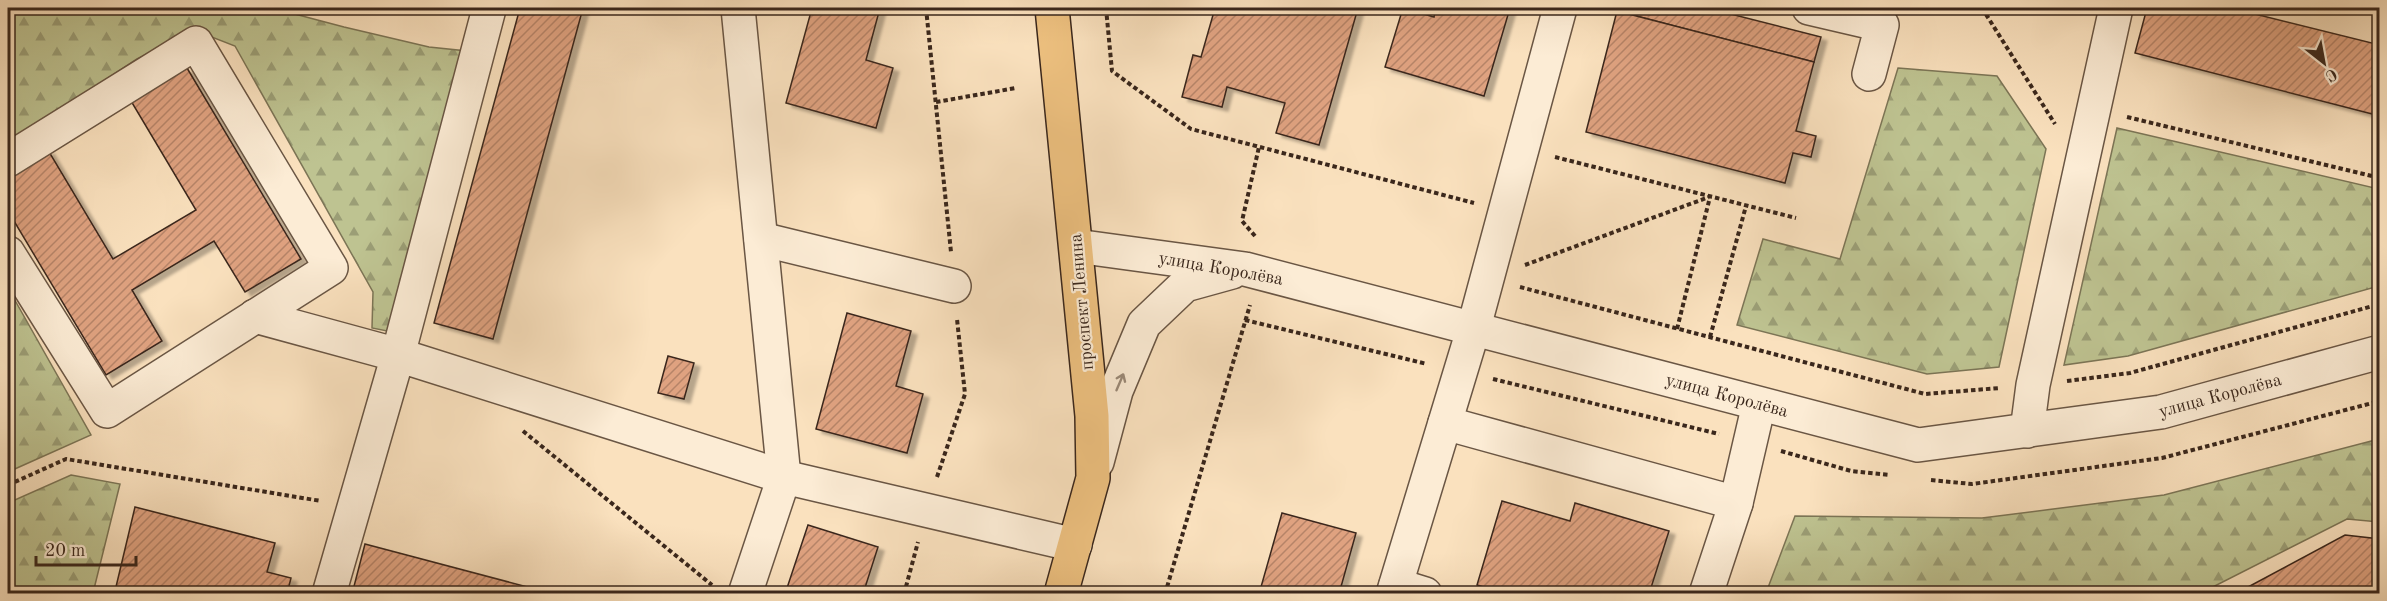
<svg xmlns="http://www.w3.org/2000/svg" width="2387" height="601" font-family="'Old Standard TT',serif">
<defs>
<pattern id="forest-firs" width="22" height="20" patternUnits="userSpaceOnUse" patternTransform="scale(1.5)"><rect width="22" height="20" fill="#bec391"/><path d="M5 1l3.5 6h-7zM16 11l3.5 6h-7z" fill="#9b9e76"/></pattern>
<pattern id="building-hatch" width="6" height="6" patternUnits="userSpaceOnUse" patternTransform="scale(1.5)"><rect width="6" height="6" fill="#dfa280"/><path d="M-1 1l2-2M0 6l6-6M5 7l2-2" fill="none" stroke="#b68468"/></pattern>
<filter id="shadow"><feDropShadow dx="6" dy="4" stdDeviation="1.5" flood-color="#0004"/></filter>
</defs>
<rect width="100%" height="100%" fill="#fae1be"/>
<filter id="stains"><feTurbulence type="fractalNoise" baseFrequency=".00333" numOctaves="4"/><feColorMatrix values="0 0 0 0 .2 0 0 0 0 .09 0 0 0 0 .02 0 0 0 .5 -.17"/></filter>
<radialGradient id="worn" r=".72"><stop offset=".6" stop-color="#630" stop-opacity="0"/><stop offset="1" stop-color="#630" stop-opacity=".3"/></radialGradient>
<g fill="url(#forest-firs)" stroke="#7c7556" stroke-width="1.5">
<polygon points="8,8 272,8 344,27 429,47 467,51 392,332 372,328 373,292 235,46 194,30 137,59 8,144"/>
<polygon points="1898,68 1997,76 2046,149 1999,367 1927,374 1737,325 1763,239 1840,259"/>
<polygon points="2117,128 2379,189 2379,286 2128,356 2064,365"/>
<polygon points="8,288 91,435 8,472"/>
<polygon points="2379,439 2379,522 2347,519 2201,593 1766,593 1795,516 1982,518 2164,495"/>
<polygon points="71,475 120,484 93,593 8,593 8,503"/>
</g>
<g fill="url(#building-hatch)" stroke="#3a271c" stroke-width="1.5" filter="url(#shadow)">
<polygon points="520,8 583,8 493,339 434,323"/>
<polygon points="812,8 880,8 866,60 893,68 876,128 786,103"/>
<polygon points="1215,8 1358,8 1319,145 1276,133 1285,103 1227,87 1222,107 1182,97 1193,55 1201,57"/>
<polygon points="1403,8 1434,17 1436,8 1510,8 1484,96 1385,67"/>
<polygon points="1618,8 1707,8 1821,37 1814,62 1617,11"/>
<polygon points="2147,8 2231,8 2380,45 2380,116 2135,53"/>
<polygon points="1617,11 1814,62 1796,131 1816,136 1811,157 1793,153 1785,183 1586,132"/>
<polygon points="187,68 301,259 245,292 214,241 132,290 162,341 106,375 8,211 8,175 48,150 113,259 196,210 131,101"/>
<polygon points="847,313 911,331 896,386 923,394 907,453 816,429"/>
<polygon points="668,356 694,363 684,399 658,393"/>
<polygon points="1502,501 1570,521 1575,503 1669,531 1649,594 1508,594 1477,585"/>
<polygon points="135,507 275,543 267,572 291,578 287,594 127,594 115,591"/>
<polygon points="1282,513 1356,533 1339,594 1259,594"/>
<polygon points="808,525 878,547 863,594 785,594"/>
<polygon points="2345,535 2380,539 2380,594 2235,594"/>
<polygon points="365,544 554,594 352,594"/>
</g>
<g fill="none" stroke-linecap="round" stroke-linejoin="round">
<g stroke="#6a5644" stroke-width="36">
<g id="minor">
<polyline points="738,8 784,477 745,594"/>
<polyline points="1809,8 1882,25 1869,74"/>
<polyline points="8,160 196,43 331,268 107,411 8,253"/>
<polyline points="761,239 954,286"/>
<polyline points="1076,246 1245,269 1918,445 2161,412 2380,352"/>
<polyline points="255,316 398,355 489,9 485,8"/>
<polyline points="1445,423 1736,503 1759,404"/>
<polyline points="2027,431 2033,385 2116,8"/>
<polyline points="1097,462 1116,391 1144,324 1185,285 1232,272"/>
<polyline points="1396,585 1425,594"/>
<polyline points="329,594 398,355 784,477 1075,545"/>
<polyline points="1393,594 1474,327 1560,8"/>
<polyline points="1706,594 1736,503"/>
</g>
</g>
<g stroke="#3a271c" stroke-width="36">
<polyline id="major" points="1052,8 1092,416 1093,478 1061,594"/>
</g>
<g stroke="#3a271c" stroke-width="4" stroke-dasharray="4.5 3" stroke-linecap="butt">
<polyline points="926,8 951,252"/>
<polyline points="1106,8 1112,71 1191,129 1474,203"/>
<polyline points="1982,8 2055,124"/>
<polyline points="936,102 1016,88"/>
<polyline points="2127,117 2380,178"/>
<polyline points="1555,157 1796,218"/>
<polyline points="1255,236 1242,221 1259,147"/>
<polyline points="1525,265 1709,197"/>
<polyline points="1520,287 1925,394 2000,388"/>
<polyline points="1245,320 1427,364"/>
<polyline points="1677,329 1710,197"/>
<polyline points="1710,337 1746,206"/>
<polyline points="1493,379 1719,434"/>
<polyline points="2067,381 2130,373 2380,304"/>
<polyline points="523,431 712,585"/>
<polyline points="1781,451 1851,471 1890,475"/>
<polyline points="937,477 965,394 957,319"/>
<polyline points="1931,480 1972,484 2162,458 2380,401"/>
<polyline points="8,485 66,459 321,501"/>
<polyline points="904,594 918,542"/>
<polyline points="1165,594 1250,305"/>
</g>
<use href="#minor" stroke="#fcecd5" stroke-width="33"/>
<use href="#major" stroke="#edc07f" stroke-width="33"/>
</g>
<defs><path id="oneway-shaft" d="M-6 0H5M1.5-3L5.5 0L1.5 3" fill="none" stroke-width="1.6" stroke-linecap="round" stroke-linejoin="round" transform="scale(1.5)"/></defs>
<use stroke="#9b8a78" href="#oneway-shaft" transform="translate(1120 382) rotate(-67)"/>
<g text-anchor="middle" stroke-width="4.5" stroke-linejoin="round" paint-order="stroke">
<g font-size="18" fill="#3a271c" stroke="#fcecd5">
<text transform="translate(1221 268) rotate(10)" y="6">улица Королёва</text>
<text transform="translate(1081 302) rotate(-95)" y="6">проспект Ленина</text>
<text transform="translate(1727 395) rotate(15)" y="6">улица Королёва</text>
<text transform="translate(2220 395) rotate(-15)" y="6">улица Королёва</text>
</g>
</g>
<rect width="2387" height="601" fill="none" stroke="#fae1be" stroke-width="30"/>
<rect x="9" y="9" width="2369" height="583" fill="none" stroke="#3a271c" stroke-width="3"/>
<rect x="15" y="15" width="2357" height="571" fill="none" stroke="#3a271c" stroke-width="1.5"/>
<g transform="translate(2324 63) rotate(149)" stroke="#fcecd5" stroke-width="4.5" paint-order="stroke">
<path d="M0-4.5L10 22L0 15L-10 22Z" fill="#3a271c"/>
<text y="-9" font-size="16" font-weight="bold" text-anchor="middle" fill="#3a271c">С</text>
</g>
<path d="M36 556v9h100v-9" fill="none" stroke="#3a271c" stroke-width="3"/>
<text x="45" y="556" font-size="18" fill="#3a271c" stroke="#fcecd5" stroke-width="4.5" paint-order="stroke">20 m</text>
<rect width="100%" height="100%" filter="url(#stains)"/>
<rect width="100%" height="100%" fill="url(#worn)"/>
</svg>
